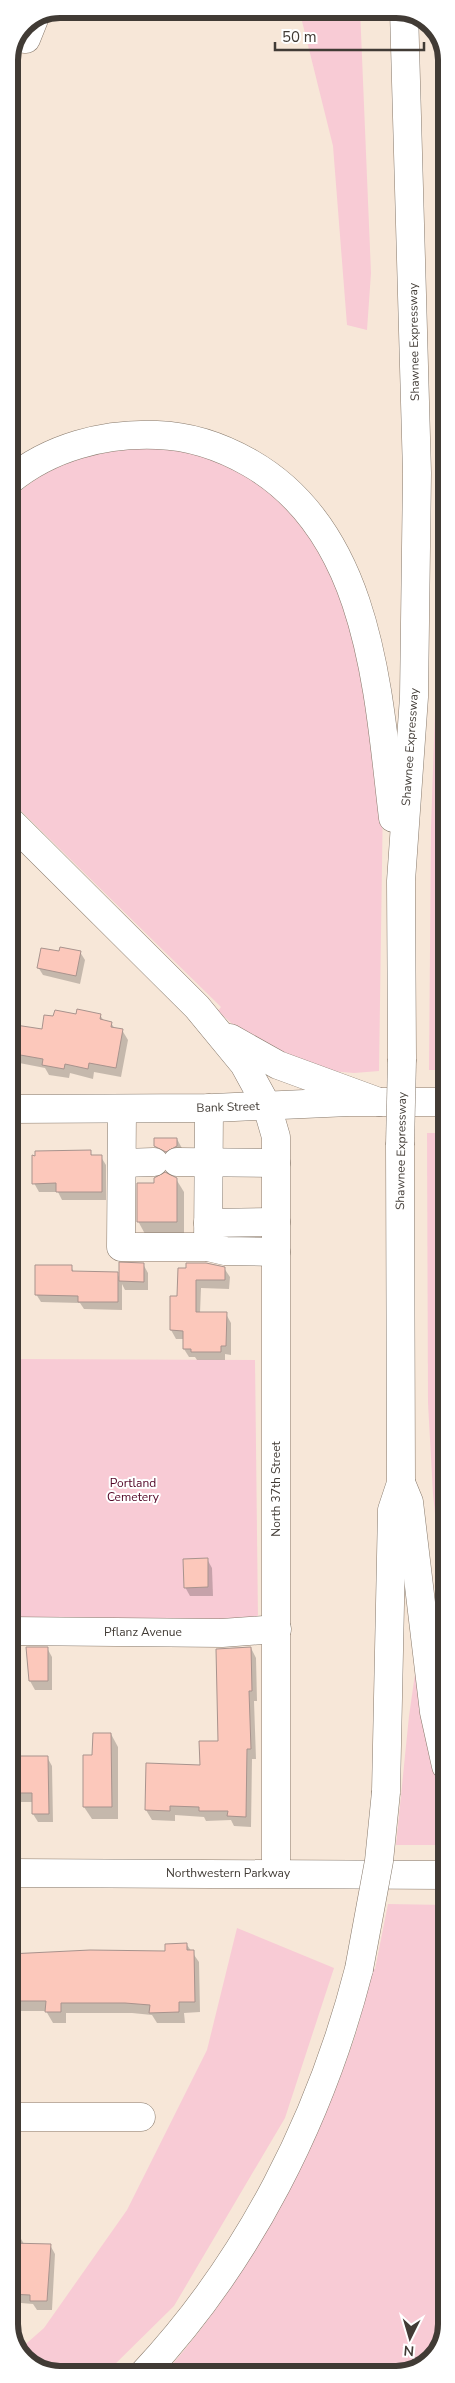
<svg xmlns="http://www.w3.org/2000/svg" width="455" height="2383" font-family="'Nunito Sans',sans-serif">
<rect width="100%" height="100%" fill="#f7e7d8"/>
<g fill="#f8cbd5">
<polygon points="299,9 360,9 371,273 367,330 347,325 333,146"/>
<path d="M147,446L214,457L289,503L348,599L383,797L379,1071L354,1073L331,1071L251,1041L218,1011L221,1007L9,799V501C52,460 91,454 147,446Z"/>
<polygon points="442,507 446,507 446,1070 429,1070 431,828"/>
<polygon points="427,1133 446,1133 446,1619 433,1494 428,1403"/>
<polygon points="9,1359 255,1360 258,1619 9,1620"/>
<polygon points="415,1674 419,1675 439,1782 435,1784 446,1828 446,1845 396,1845 409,1716"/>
<path d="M388,1904L446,1905V2324L434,2357L402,2374H164C249,2277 311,2164 353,2042C361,2019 366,1993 373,1969H375Z"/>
<path d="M237,1928L334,1968L285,2118L174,2306L105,2374C76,2374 34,2380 19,2350L44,2328L127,2210L207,2050Z"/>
</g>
<g fill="#0003">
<polygon points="60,952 80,952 85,960 80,984 43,975 38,967"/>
<polygon points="77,1015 100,1015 104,1021 111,1023 115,1029 122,1030 128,1040 121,1077 94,1072 93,1079 70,1073 69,1078 49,1075 45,1068 9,1061 9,1025 43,1031"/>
<polygon points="177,1139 184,1152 163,1159 155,1146"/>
<polygon points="90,1152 93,1157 101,1157 106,1165 106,1200 62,1200 58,1192 39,1192 34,1183"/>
<polygon points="176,1179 184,1192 184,1234 145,1234 138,1221 155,1184"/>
<polygon points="9,1236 14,1236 20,1247 20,1270 9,1270"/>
<polygon points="143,1264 148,1273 148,1290 125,1290 122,1284 122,1310 84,1309 80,1303 41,1302 36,1294 71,1267 74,1272 117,1273 120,1279"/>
<polygon points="224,1268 230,1277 229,1289 201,1288 200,1313 226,1314 231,1323 231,1355 225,1354 225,1360 197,1360 195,1357 189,1357 184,1349 184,1339 176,1339 171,1330 171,1297 179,1297 179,1269"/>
<polygon points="207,1559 212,1568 213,1596 190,1596 185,1587"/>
<polygon points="47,1648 52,1657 52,1690 35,1690 30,1681"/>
<polygon points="251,1648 256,1658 257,1701 254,1701 256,1759 252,1759 251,1827 234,1826 231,1820 206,1821 204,1817 175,1815 175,1821 152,1820 146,1810 148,1764 201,1766 219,1743"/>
<polygon points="111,1734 118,1747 118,1819 92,1819 84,1807 94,1756"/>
<polygon points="9,1757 47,1757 52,1766 53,1822 38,1822 33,1814 33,1802 9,1802"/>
<polygon points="187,1945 199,1962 200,2012 184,2013 185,2023 157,2023 152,2015 132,2013 66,2013 66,2023 53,2023 46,2011 19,2011 18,2018 14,2018 13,2036 9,2036 9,1954 167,1952"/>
<polygon points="9,2239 21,2239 24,2244 50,2245 55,2254 52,2310 37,2310 33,2304 9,2302"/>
</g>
<g fill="#fcc8bb" stroke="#a8938d">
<polygon points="60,947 81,951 76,976 37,968 41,948 59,951"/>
<polygon points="77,1009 101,1014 100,1019 112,1022 111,1027 123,1029 116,1068 89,1063 88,1069 65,1064 64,1069 42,1065 43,1059 9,1053 9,1024 42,1029 44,1015 53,1016 55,1010 76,1014"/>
<polygon points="154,1138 177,1138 177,1146 166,1152 154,1146"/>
<polygon points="91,1150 91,1155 102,1155 102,1192 56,1192 56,1183 32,1184 32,1155 35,1156 35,1151"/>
<polygon points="165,1172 177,1178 177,1222 137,1222 137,1183 154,1183 154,1178"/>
<polygon points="119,1262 144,1263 144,1282 119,1281"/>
<polygon points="186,1263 206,1263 225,1267 225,1280 196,1280 196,1312 227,1312 226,1346 221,1346 221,1352 191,1352 191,1349 183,1349 183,1331 170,1330 170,1296 177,1296 178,1268 186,1268"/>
<polygon points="35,1265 72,1265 72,1271 118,1272 118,1302 78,1302 78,1296 35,1295"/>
<polygon points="208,1558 208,1587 184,1588 183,1559"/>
<polygon points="26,1647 48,1647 48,1681 29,1681"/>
<polygon points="251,1647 252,1691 249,1691 251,1749 247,1749 246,1817 227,1816 228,1811 199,1811 199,1807 170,1806 170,1811 145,1810 146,1763 200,1765 199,1741 218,1741 216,1649"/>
<polygon points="93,1733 111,1733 112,1807 83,1807 83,1755 92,1755"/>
<polygon points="9,1756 48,1756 49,1814 32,1814 32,1793 10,1793"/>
<polygon points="187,1943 187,1950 194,1950 195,2002 179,2002 179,2012 149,2013 150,2005 125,2003 61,2003 61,2012 45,2012 46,2001 9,2001 9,1954 90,1950 165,1951 165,1944"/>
<polygon points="9,2243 51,2244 47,2301 30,2301 30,2295 9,2294"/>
</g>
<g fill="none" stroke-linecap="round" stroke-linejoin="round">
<g stroke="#87796b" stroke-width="29">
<g id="minor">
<polyline points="18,38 26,39 34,19"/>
<polyline points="267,1106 276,1137 276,1873"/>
<polyline points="9,1109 213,1108 349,1102 446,1102"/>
<polyline points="122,1109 121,1247 208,1247 209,1108"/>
<polyline points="177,1162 276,1163"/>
<polyline points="122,1163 154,1162"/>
<polyline points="208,1223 276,1222"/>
<polyline points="208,1247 225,1251 276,1252"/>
<polyline points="9,1631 222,1633 277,1629"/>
<polyline points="9,1873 446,1875"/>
<polyline points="9,2117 141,2117"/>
</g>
</g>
<g stroke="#87796b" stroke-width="29">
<g id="highway">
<path d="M9,481C50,447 104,433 157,435C190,436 222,447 250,463C372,533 378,695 393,818"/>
<polyline points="9,820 197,1007 244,1064 267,1106"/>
<polyline points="230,1038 278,1065 379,1102"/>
<polyline points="402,1059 401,881 414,697 417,473 404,10"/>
<polyline points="402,1485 409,1502 434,1712 446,1766"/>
<polyline points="386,1792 392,1510 401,1483 400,1145"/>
<path d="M143,2374C249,2261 321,2118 359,1969"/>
</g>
</g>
<use href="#minor" stroke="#fff" stroke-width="28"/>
<use href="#highway" stroke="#fff" stroke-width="28"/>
<g stroke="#87796b" stroke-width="29" stroke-linecap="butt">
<g id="highway-bridge">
<polyline points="400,1145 402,1059"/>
<polyline points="359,1969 379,1861 386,1792"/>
</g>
</g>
<use href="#highway-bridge" stroke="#fff" stroke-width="28"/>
</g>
<g text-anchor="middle" stroke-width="4" stroke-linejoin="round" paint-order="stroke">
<g font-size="12" fill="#413b35" stroke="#fff">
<text transform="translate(414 342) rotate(-91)" y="4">Shawnee Expressway</text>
<text transform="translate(410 747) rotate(-86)" y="4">Shawnee Expressway</text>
<text transform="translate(228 1107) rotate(-2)" y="4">Bank Street</text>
<text transform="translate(401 1151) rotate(-89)" y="4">Shawnee Expressway</text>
<text transform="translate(276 1489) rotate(-90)" y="4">North 37th Street</text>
<text x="143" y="1636">Pflanz Avenue</text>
<text x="228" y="1877">Northwestern Parkway</text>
</g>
<g font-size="12" fill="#510525" stroke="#fff">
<text x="133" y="1487">Portland<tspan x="133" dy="14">Cemetery</tspan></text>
</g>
</g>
<path d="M0 0H455V2383H0ZM60 18H396A42 42 0 0 1 438 60V2324A42 42 0 0 1 396 2366H60A42 42 0 0 1 18 2324V60A42 42 0 0 1 60 18Z" fill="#fff" fill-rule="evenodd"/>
<path fill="none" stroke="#413b35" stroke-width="6" d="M60 18H396A42 42 0 0 1 438 60V2324A42 42 0 0 1 396 2366H60A42 42 0 0 1 18 2324V60A42 42 0 0 1 60 18Z"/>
<g transform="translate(410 2338) rotate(185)" stroke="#ffffff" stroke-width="4" paint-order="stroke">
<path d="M0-4L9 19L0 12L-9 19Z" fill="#413b35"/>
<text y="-8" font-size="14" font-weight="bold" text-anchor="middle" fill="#413b35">N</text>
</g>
<path d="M275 42v8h149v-8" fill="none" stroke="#413b35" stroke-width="2.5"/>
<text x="282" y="42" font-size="15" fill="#413b35" stroke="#ffffff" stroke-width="4" paint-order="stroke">50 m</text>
</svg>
